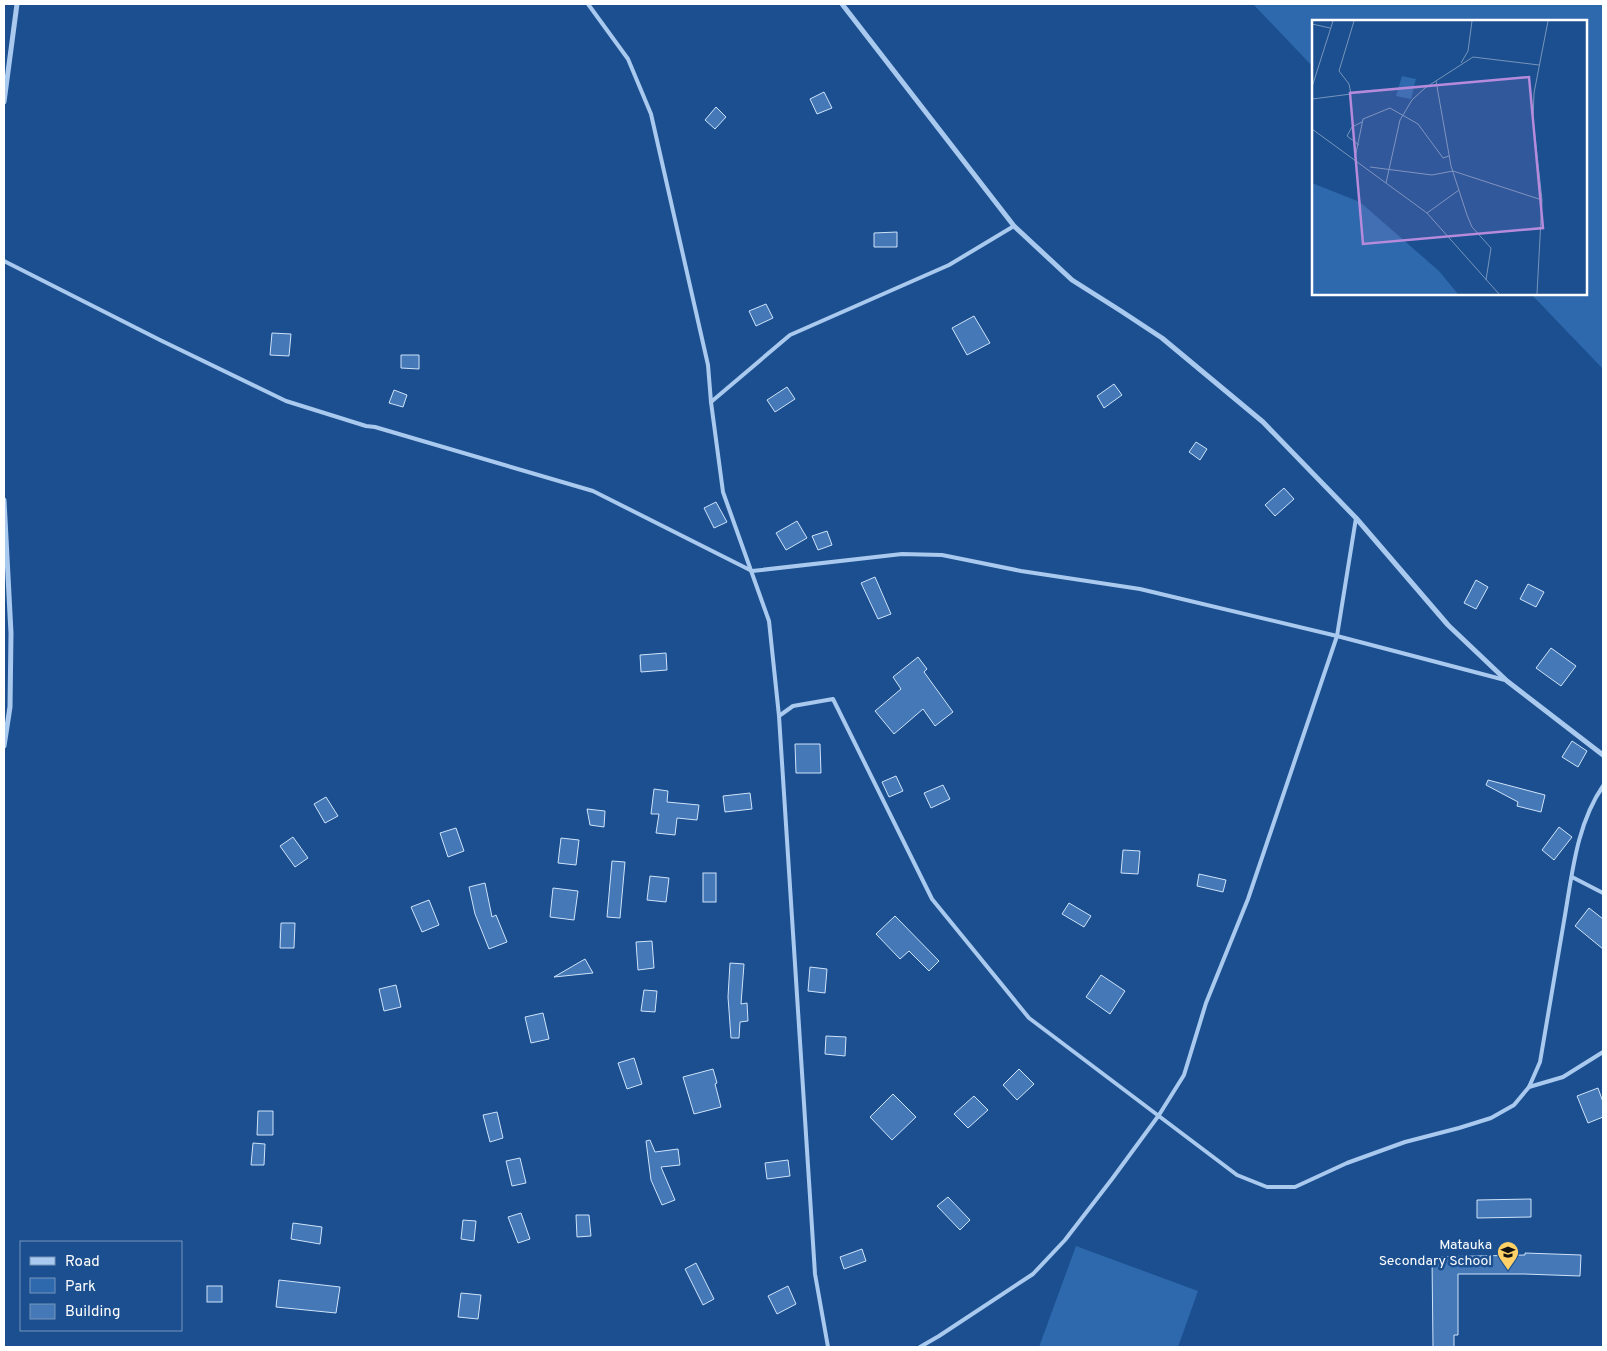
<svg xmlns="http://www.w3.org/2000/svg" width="1607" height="1351" font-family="Overpass,sans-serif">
<rect width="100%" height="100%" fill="#1b4f8f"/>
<g fill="#2e69ad">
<polygon points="1253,4 1603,4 1603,369 1531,294 1586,294 1586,21 1313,21 1313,67"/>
<polygon points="1076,1246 1198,1291 1178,1347 1039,1347"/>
</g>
<g fill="#4478b7" stroke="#cfe3fa">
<polygon points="824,92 832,108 817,114 810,99"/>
<polygon points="716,107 726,117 715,129 705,120"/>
<polygon points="897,232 897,247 874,247 874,233"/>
<polygon points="766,304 773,318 756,326 749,311"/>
<polygon points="974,316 990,343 967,355 952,328"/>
<polygon points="272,333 291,334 289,356 270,355"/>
<polygon points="401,355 419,355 419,369 401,368"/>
<polygon points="1114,384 1122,395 1104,408 1097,396"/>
<polygon points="787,387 795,399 775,412 767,400"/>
<polygon points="394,390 407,395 403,407 389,403"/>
<polygon points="1196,442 1207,449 1200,460 1189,452"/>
<polygon points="1284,488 1294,499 1275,516 1265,505"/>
<polygon points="716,502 727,522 714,528 704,508"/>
<polygon points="797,521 807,538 786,550 776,533"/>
<polygon points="827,531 832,545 818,550 812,536"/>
<polygon points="875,577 891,614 878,619 861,583"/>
<polygon points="1476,580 1488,587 1476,609 1464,603"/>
<polygon points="1528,584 1544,592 1536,607 1520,599"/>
<polygon points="1551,648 1576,666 1561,686 1536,668"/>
<polygon points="666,653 667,670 641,672 640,655"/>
<polygon points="918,657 927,669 924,672 953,712 935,726 923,709 894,734 875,711 901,689 893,677"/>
<polygon points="1572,741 1587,751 1578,767 1562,757"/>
<polygon points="795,744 820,744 821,773 796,773"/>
<polygon points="896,776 903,791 889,797 882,782"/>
<polygon points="1488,780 1545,795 1541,812 1517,806 1518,802 1486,785"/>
<polygon points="943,785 950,799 931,808 924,793"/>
<polygon points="654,789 668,791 667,802 699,805 697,820 677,818 675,835 656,833 659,814 651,814"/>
<polygon points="750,793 752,809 725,812 723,796"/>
<polygon points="326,797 338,816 325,823 314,804"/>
<polygon points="587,809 605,811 604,827 590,825"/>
<polygon points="1559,827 1572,837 1554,860 1542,850"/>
<polygon points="456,828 464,851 448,857 440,833"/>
<polygon points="293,837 308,858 295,867 280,846"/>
<polygon points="561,838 579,840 576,865 558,863"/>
<polygon points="1123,850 1140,851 1138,874 1121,873"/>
<polygon points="612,861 625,862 620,918 607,917"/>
<rect x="703" y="873" width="13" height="29"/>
<polygon points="1199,874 1226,880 1223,892 1197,886"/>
<polygon points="650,876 669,878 666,902 647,900"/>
<polygon points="485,883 492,917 496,915 507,942 489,949 475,914 469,887"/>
<polygon points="553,888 578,891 574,920 550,917"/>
<polygon points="429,900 439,925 422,932 411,907"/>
<polygon points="1069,903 1091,916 1084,927 1062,914"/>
<polygon points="1589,908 1603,919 1603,949 1575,926"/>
<polygon points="895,916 939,961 929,971 909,951 900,959 876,934"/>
<polygon points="281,923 295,923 294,948 280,948"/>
<polygon points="652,941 654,968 638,970 636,942"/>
<polygon points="585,959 593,973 554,977"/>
<polygon points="730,963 744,964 741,1004 747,1003 748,1021 740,1022 739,1038 731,1038 728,997"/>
<polygon points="810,967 827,969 825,993 808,991"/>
<polygon points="1101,975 1125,991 1110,1014 1086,997"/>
<polygon points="396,985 401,1007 384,1011 379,989"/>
<polygon points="644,990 657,991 655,1012 641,1011"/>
<polygon points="543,1013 549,1039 531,1043 525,1017"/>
<polygon points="826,1036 846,1037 845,1056 825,1054"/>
<polygon points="634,1058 642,1084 627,1089 618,1063"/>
<polygon points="713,1069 717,1083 715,1084 721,1107 694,1114 683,1077"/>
<polygon points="1019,1069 1034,1084 1017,1100 1003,1085"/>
<polygon points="1598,1088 1603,1102 1603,1117 1588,1123 1577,1096"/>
<polygon points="893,1094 916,1117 892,1140 870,1117"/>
<polygon points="974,1096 988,1110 968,1128 954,1114"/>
<polygon points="258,1111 273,1111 273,1135 257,1135"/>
<polygon points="497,1112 503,1138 490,1142 483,1115"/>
<polygon points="650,1140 655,1152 678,1149 680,1165 661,1167 675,1200 662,1205 651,1180 646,1141"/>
<polygon points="253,1143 265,1144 264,1165 251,1165"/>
<polygon points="520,1158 526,1183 512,1186 506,1161"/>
<polygon points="788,1160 790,1176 767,1179 765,1163"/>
<polygon points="948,1197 970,1220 960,1230 937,1206"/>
<polygon points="1531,1199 1531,1217 1477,1218 1477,1200"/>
<polygon points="521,1213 530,1239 518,1243 508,1217"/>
<polygon points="576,1215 589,1215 591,1236 577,1237"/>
<polygon points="463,1220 476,1221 474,1241 461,1239"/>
<polygon points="293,1223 322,1227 320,1244 291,1239"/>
<polygon points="862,1249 866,1261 844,1269 840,1257"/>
<polygon points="1525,1253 1581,1255 1580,1276 1524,1274 1458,1274 1458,1335 1454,1335 1454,1347 1433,1347 1432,1257 1525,1255"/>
<polygon points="696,1263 714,1299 703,1305 685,1269"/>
<polygon points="279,1280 340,1287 336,1313 276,1307"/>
<rect x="207" y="1286" width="15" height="16"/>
<polygon points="788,1286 796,1304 777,1314 768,1296"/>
<polygon points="461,1293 481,1295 478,1319 458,1317"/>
</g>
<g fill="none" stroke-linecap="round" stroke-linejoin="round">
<g stroke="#a9c9ee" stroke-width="4">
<polyline points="588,4 628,59 651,114 708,365 711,402 723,492 769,621 779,716 815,1274 828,1347"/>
<polyline points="4,261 160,340 286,401 366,426 375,427 593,491 752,571 902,554 942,555 1021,571 1140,589 1337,636 1505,680"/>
<polyline points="711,402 790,335 949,265 1014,226"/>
<path d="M779,716L793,706L833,699L932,899L1029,1018L1237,1175L1267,1187H1295L1347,1163L1405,1142L1459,1128L1491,1118L1514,1105L1529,1087L1540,1062C1548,1015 1556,968 1564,921C1572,876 1576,825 1603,786"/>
<polyline points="1572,877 1603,893"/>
<polyline points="1529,1087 1563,1077 1603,1052"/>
<polyline points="920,1347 939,1336 1033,1274 1065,1240 1112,1179 1159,1115 1184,1075 1206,1003 1248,899 1337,636 1356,518"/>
</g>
<g stroke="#a9c9ee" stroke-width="5">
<polyline points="842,4 1014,226 1072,280 1121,311 1162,338 1263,422 1356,518 1448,625 1507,681 1603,755"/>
<polyline points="4,102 17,4"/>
<polyline points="4,500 11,633 10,707 4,746"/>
</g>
</g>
<defs>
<g id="school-pin" transform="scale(1.125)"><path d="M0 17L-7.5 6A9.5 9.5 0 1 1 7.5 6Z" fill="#ffd166" stroke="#1b4f8f"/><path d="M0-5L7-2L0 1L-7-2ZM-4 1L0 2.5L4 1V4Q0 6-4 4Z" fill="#111"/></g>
</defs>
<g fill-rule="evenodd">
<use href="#school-pin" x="1508" y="1252"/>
</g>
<g text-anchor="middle" stroke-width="5" stroke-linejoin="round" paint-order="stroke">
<g font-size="14" fill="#fff" stroke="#1b4f8f" text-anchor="end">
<text x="1492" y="1249">Matauka<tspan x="1492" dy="16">Secondary School</tspan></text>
</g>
</g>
<g transform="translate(1312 20)">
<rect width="275" height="275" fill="#1b4f8f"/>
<path d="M90,56L104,59L99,79L84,76ZM0,163L48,182L127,251L146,274H0Z" fill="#2e69ad"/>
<path fill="none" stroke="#7695bc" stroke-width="1" d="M0,4L18,8M149,43L156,31L160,1M124,61L139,146L155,195L160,207L179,228L174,260M0,67L21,1M0,79L39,74L37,64L27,51L42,1M0,109L115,193L187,274M47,125L35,116L40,107L50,102M43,138L51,99L78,88L106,104L131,138L137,136M58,147L120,155L141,151L230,180M74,163L88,100L100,80L113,68L161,37L227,45M115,193L147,170M225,274L230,180L221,99L222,73L236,1"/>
<path fill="#b68bdc" fill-opacity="0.15" stroke="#b68bdc" stroke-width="2.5" d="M217,57L231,208L51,224L38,73Z"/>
<rect width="275" height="275" fill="none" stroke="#fff" stroke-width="2.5"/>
</g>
<rect width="1607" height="1351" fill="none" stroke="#ffffff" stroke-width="10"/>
<rect x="20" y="1241" width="162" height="90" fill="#1b4f8f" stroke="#7695bc"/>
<rect x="30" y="1257" width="25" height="8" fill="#a9c9ee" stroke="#7695bc"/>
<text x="65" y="1266" font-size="15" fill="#ffffff">Road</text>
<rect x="30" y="1278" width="25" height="15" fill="#2e69ad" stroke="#7695bc"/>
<text x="65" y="1291" font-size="15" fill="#ffffff">Park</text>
<rect x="30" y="1304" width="25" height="15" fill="#4478b7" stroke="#7695bc"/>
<text x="65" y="1316" font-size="15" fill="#ffffff">Building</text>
</svg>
